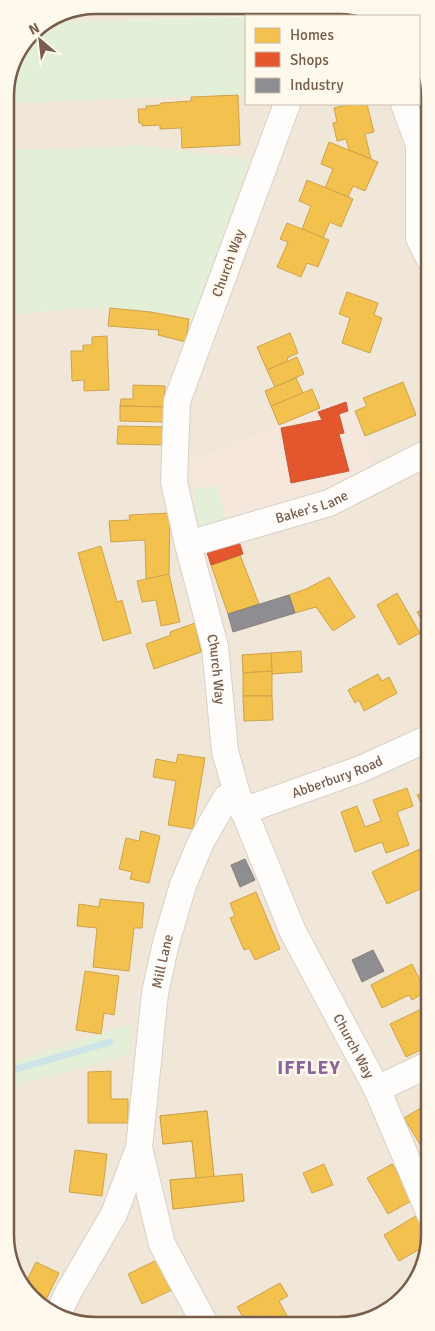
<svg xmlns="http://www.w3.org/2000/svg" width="435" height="1331" font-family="Signika,sans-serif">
<rect width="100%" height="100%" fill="#f8f4eb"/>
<g fill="#f1e7d8">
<polygon points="95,5 358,7 375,16 246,16 50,22"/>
<polygon points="419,60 428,78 430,1182 400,1187 430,1231 430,1241 408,1295 357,1324 77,1324 31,1299 16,1271 11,1131 7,1117 6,316 73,308 153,311 193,318 146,146 7,150 5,103 246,94 246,104 419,104"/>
</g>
<g fill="#f6e7dc">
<polygon points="346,7 358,7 375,16 350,16"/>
<polygon points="348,397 377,473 237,535 243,554 209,566 203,547 188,462"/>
</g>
<g fill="#e3efd6">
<polygon points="246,17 246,94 5,103 5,89 14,55 36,28 50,22"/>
<polygon points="5,125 7,150 146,146 250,159 193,318 153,311 73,308 6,316"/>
<polygon points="218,486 227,525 200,531 193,489"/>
<polygon points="130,1024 129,1055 6,1087 6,1064"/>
</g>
<polygon fill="#cde5e9" points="7,1117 11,1131 16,1271 7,1253"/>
<g fill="#f2c14e" stroke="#cda34d">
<polygon points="244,6 284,6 284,9 244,11"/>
<polygon points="238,95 240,145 182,148 181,128 160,129 160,125 142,126 142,123 139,123 138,109 146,109 146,106 160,105 161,103 191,101 191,97"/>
<polygon points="351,104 367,104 374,132 365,134 371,159 349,150 346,139 337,141 333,123 337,122 334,108"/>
<polygon points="329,142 378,162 365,191 353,186 348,197 325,188 333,169 321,164"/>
<polygon points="307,180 353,199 341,227 330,222 323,238 302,229 311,206 299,201"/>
<polygon points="287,223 329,240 318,267 307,263 301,277 277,267 288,242 280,239"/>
<polygon points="347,292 378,303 374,315 382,318 370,353 342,343 350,318 339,314"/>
<polygon points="110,308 151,312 189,319 186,342 158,335 159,330 108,326"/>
<polygon points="290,333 298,353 287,358 288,361 267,370 257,347"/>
<polygon points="107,336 109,390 84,391 84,380 72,381 71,351 83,351 83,345 92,345 92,337"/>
<polygon points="297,357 304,374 275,387 267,370"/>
<polygon points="429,367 429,383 423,370"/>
<polygon points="296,378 303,393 271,406 265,391"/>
<polygon points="403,382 416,415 365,436 355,411 367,406 363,398"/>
<polygon points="133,385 165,386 164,407 120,406 121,399 133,399"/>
<polygon points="312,389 320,408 279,425 271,406"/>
<polygon points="120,406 164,407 164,422 120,421"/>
<polygon points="118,426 165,427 165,445 117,444"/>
<polygon points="170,513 169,574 146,579 145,540 111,542 109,521 130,520 129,515"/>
<polygon points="101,546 117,602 122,600 131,633 103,641 78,553"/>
<polygon points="240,555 259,604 228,614 211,565"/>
<polygon points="169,574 180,622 161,626 156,600 142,602 137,581"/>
<polygon points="329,577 355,617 333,631 316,607 295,613 289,595 306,589"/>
<polygon points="397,593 420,633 399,645 377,605"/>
<polygon points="429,606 429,633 417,612"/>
<polygon points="195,623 201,652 154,669 146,644 171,635 170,632"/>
<polygon points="301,651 302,672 272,674 271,653"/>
<polygon points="271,653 272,671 243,673 242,655"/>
<polygon points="272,671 272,696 243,696 243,673"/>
<polygon points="378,674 382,681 389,677 397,693 364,711 359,700 355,703 348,690"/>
<polygon points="243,696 272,696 273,720 244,721"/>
<polygon points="178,754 205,758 193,829 168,825 176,781 153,777 156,759 176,763"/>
<polygon points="407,788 413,806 397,812 409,845 386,853 382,842 355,852 341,812 357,806 365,827 381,821 373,800"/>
<polygon points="429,789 429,820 417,795"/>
<polygon points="141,831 160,836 149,883 130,879 132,872 119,869 126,838 139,841"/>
<polygon points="426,846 429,853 429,885 387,904 372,872"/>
<polygon points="256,892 280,949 255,960 249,948 244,950 230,918 235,916 230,903"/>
<polygon points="100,899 144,903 142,928 134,928 129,971 93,967 97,928 77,926 79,904 99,907"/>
<polygon points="412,964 426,992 412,1000 409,995 382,1008 371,985"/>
<polygon points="85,971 119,976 114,1015 104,1013 101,1034 76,1030"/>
<polygon points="430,1005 430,1031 421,1035 427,1047 406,1057 390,1024"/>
<polygon points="111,1071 111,1099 128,1099 128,1123 88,1123 88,1072"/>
<polygon points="429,1103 430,1141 421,1146 404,1118"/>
<polygon points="207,1111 214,1177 242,1174 244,1201 173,1209 170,1180 196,1178 192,1141 163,1144 160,1116"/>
<polygon points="207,1111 214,1177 196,1178 192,1141 163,1144 160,1116"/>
<polygon points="430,1141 430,1163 421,1146"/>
<polygon points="75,1150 107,1154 102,1196 69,1192"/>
<polygon points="324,1164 333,1185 312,1193 303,1173"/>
<polygon points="392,1164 413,1200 388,1214 367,1178"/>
<polygon points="242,1174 244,1201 173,1209 170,1180"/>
<polygon points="424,1211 430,1221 430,1241 424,1256 420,1249 399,1261 384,1235"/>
<polygon points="161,1258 176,1288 142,1304 128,1274"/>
<polygon points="36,1262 59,1273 43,1306 31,1299 24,1286"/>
<polygon points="280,1283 288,1296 279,1301 291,1323 247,1324 237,1307"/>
</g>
<g fill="#e4572e" stroke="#c45936">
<polygon points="346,402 348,411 339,414 344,433 339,434 349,471 291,483 281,428 322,420 318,412"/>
<polygon points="237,535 243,554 211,565 205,546"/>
</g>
<g fill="#8d8d92" stroke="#877f7c">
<polygon points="289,595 295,613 233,632 228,614"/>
<polygon points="245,859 255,880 240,887 231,865"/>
<polygon points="373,950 384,971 362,982 352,960"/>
</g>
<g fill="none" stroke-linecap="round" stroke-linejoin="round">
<polyline stroke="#cde5e9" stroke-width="7" points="6,1072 110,1042"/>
<g stroke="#d7d1c9" stroke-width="28">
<g id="minor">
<polyline points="334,7 342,16"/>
<path id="s1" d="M287,104L177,401L174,482L188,544L215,647L225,751L237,794L293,932L377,1089L430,1214"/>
<polyline points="404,104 419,145 419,238 429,258"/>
<path id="s2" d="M188,544L329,503L429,452"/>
<path id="s3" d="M243,811L361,769L429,738"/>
<polyline points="377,1089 430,1064"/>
<polyline points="58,1314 69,1291 114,1214 139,1148"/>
<path id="s4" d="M205,1324L162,1244L139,1148L155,993L166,943L183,885L201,842L226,798L237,794"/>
</g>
</g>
<use href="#minor" stroke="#fefdfc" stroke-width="26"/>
</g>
<g text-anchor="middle" stroke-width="5" stroke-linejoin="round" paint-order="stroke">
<g font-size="14" fill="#785d4a" stroke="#fff9ed">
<text transform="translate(228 263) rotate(-70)" y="5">Church Way</text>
<text dy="5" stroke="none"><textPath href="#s2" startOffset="129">Baker's Lane</textPath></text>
<text dy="5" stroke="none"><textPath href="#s1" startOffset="590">Church Way</textPath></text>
<text dy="5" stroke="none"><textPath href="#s3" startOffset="100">Abberbury Road</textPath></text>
<text dy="5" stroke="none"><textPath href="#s4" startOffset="378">Mill Lane</textPath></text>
<text dy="5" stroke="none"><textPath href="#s1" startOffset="995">Church Way</textPath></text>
</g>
<g font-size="19" font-weight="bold" letter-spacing="1" fill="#8c659b" stroke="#fff9ed">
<text x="309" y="1074">IFFLEY</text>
</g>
</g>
<path d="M0 0H435V1331H0ZM96 14H339A82 82 0 0 1 421 96V1235A82 82 0 0 1 339 1317H96A82 82 0 0 1 14 1235V96A82 82 0 0 1 96 14Z" fill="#fff9ed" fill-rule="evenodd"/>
<path fill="none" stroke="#785d4a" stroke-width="2.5" d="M96 14H339A82 82 0 0 1 421 96V1235A82 82 0 0 1 339 1317H96A82 82 0 0 1 14 1235V96A82 82 0 0 1 96 14Z"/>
<rect x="245" y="15" width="175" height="90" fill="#fff9ed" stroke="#c9bbac"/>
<rect x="255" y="28" width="25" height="15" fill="#f2c14e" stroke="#c9bbac"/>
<text x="290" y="40" font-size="15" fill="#785d4a">Homes</text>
<rect x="255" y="52" width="25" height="15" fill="#e4572e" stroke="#c9bbac"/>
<text x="290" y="65" font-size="15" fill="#785d4a">Shops</text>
<rect x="255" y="78" width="25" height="15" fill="#8d8d92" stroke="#c9bbac"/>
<text x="290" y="90" font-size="15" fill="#785d4a">Industry</text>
<g transform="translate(40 40) rotate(332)" stroke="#fff9ed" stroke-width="4" paint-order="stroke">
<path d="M0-4L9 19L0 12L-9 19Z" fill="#785d4a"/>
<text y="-8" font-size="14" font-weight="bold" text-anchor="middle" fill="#785d4a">N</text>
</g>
</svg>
